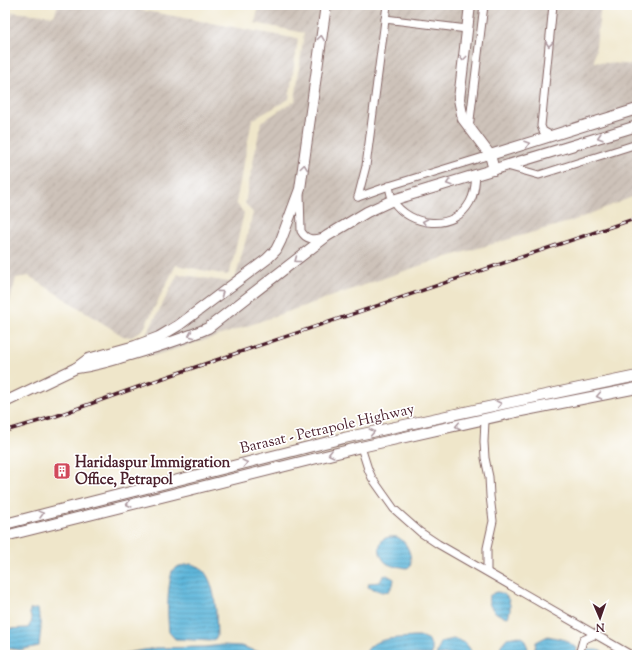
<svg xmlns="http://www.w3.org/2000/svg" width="642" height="660" font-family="'Sorts Mill Goudy',serif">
<defs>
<pattern id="industrial-furrows" width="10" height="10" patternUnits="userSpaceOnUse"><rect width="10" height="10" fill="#cdc2b9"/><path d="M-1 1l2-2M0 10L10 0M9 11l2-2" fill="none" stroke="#b2a69f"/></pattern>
<pattern id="water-rules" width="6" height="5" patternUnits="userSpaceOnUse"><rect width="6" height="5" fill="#5eb7db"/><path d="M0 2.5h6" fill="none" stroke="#5094b2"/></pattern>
</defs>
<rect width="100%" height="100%" fill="#fff"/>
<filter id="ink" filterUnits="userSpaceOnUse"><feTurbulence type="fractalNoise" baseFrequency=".025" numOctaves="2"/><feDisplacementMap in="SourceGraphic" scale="8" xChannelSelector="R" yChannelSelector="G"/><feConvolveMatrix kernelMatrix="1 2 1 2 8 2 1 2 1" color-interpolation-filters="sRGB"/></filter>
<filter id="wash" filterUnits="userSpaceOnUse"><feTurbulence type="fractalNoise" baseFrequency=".012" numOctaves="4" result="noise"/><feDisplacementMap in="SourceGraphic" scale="16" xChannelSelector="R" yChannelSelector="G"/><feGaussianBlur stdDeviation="0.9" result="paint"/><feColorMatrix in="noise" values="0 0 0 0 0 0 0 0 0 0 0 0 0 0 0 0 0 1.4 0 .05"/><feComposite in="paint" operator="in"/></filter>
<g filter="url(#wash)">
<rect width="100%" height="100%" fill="#efe6ca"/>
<g fill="url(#industrial-furrows)">
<polygon points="58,5 114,5 298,39 289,99 252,120 236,203 244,213 230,272 227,275 176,265 144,328 132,337 123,336 29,276 16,278 5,320 5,27 9,28 12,12 54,16"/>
<polygon points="259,5 601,5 594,62 637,65 637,195 572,221 433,261 218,336 152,356 146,334 149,330 178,274 229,282 236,276 253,213 245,203 261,122 295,101 304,33 255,23"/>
</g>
<g fill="url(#water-rules)" stroke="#546b83">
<path d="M389,537C393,537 396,536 399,538C408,543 413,558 410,567L406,568C400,566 395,567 390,565C383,563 378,552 380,546C380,543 382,541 383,539Z"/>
<path d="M191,564C194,565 200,566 202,569C217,584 216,616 217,636L215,639L210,641L175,639L169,632C167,611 167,592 172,571L179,566Z"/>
<polygon points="387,575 394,579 393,585 389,591 382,592 368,587 369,583 380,582 383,576"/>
<path d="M496,592C509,592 513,606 508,617C496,616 487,607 489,596Z"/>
<polygon points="35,609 38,609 41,628 39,646 20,650 5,648 5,629 28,628 32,621 30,614 30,610"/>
<polygon points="519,636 524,639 528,648 526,655 499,655 501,645 507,638"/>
<polygon points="548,636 565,640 577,648 576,655 534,655 536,642"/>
<path d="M414,637H422L429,640L432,648V655H365C371,636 397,639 414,637Z"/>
<path d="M453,639C463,640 470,645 472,655H436L441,642Z"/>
<polygon points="222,645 241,646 268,655 114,655 156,648 205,647"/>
<path d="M587,650C595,650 601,649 606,655H584Z"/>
</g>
</g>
<g filter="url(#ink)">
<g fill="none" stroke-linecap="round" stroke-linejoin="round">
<g stroke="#846563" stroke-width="9">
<g id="minor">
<polyline points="385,19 467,29"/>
<polyline points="469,128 484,5"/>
<polyline points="552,136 543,131 541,126 553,5"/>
<polyline points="507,166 539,175 637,144"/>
<path d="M389,186C390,191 391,197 393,201C410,227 454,232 470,202C475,193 475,185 476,175"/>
<path d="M300,193L301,231C306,240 313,240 323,237"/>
<polyline points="358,197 366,166 387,5"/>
<polyline points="358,197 389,186 490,155"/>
<polyline points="485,420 484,442 485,458 489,477 490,496 493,521 487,548 487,571"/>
<polyline points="361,447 368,469 372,478 394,509 420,532 438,544 631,655"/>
<polyline points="579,655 583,640 594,635"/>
</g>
</g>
<g stroke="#846563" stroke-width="12">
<g id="highway">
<polyline points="470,5 459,99 463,119 490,155 494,170"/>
<polyline points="490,155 637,109"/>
<path d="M76,368C95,366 112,360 130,355C157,347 183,339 208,328L327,236L367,212L393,200L637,126"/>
<polyline points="5,402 76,368 88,359 135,346 159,337 179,325 267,259 276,250 281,240 300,189 326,5"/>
<polyline points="5,524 67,508 344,438 507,403 637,376"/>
<polyline points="5,536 361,447 516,412 637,388"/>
</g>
</g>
<use href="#minor" stroke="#fff" stroke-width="7"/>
<use href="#highway" stroke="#fff" stroke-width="10"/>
<g stroke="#4a1f2b" stroke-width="3.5">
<polyline id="rail" points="5,431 56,416 172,375 637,218"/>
</g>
<use href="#rail" stroke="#fff" stroke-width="2" stroke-dasharray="6" stroke-linecap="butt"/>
</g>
<defs><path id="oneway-chevron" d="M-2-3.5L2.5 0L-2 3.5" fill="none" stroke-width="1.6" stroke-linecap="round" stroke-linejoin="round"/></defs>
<g stroke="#ae9aa0">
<use href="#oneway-chevron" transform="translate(321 38) rotate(-82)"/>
<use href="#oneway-chevron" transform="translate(549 44) rotate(96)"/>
<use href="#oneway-chevron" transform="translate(463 58) rotate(97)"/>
<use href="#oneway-chevron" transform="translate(600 137) rotate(163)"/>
<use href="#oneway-chevron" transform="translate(527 144) rotate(-18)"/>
<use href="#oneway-chevron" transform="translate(304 167) rotate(-82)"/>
<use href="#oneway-chevron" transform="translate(449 183) rotate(163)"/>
<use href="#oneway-chevron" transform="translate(425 222) rotate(-169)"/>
<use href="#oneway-chevron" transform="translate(297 260) rotate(142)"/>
<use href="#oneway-chevron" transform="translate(221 293) rotate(-37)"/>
<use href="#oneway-chevron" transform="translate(191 335) rotate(157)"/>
<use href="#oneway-chevron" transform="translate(599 396) rotate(169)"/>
<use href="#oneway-chevron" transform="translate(499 404) rotate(-12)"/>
<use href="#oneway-chevron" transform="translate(458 426) rotate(168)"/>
<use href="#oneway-chevron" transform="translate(372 432) rotate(-12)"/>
<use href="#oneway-chevron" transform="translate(331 454) rotate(166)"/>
<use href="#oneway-chevron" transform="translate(245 463) rotate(-14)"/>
<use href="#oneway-chevron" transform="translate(129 504) rotate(166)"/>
<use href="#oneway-chevron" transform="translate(41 514) rotate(-15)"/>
</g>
</g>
<defs>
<g id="building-square" transform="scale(0.9)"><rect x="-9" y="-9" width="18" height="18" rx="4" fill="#d1495b" stroke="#fff"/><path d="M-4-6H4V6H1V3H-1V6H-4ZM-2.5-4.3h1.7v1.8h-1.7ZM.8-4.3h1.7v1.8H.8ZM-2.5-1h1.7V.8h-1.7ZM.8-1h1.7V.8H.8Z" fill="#fff"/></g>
</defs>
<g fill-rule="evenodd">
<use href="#building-square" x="62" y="471"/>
</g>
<g text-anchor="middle" stroke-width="3.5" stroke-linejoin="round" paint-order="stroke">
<g font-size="15" fill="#4a1f2b" stroke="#fff">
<text transform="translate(327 428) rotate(-13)" y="5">Barasat - Petrapole Highway</text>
</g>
<g font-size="15" font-weight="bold" fill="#4a1f2b" stroke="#fff" text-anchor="start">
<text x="75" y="467">Haridaspur Immigration<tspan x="75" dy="17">Office, Petrapol</tspan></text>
</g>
</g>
<rect width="642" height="660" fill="none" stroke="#fff" stroke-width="20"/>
<g transform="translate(600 618) rotate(178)" stroke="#ffffff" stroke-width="3" paint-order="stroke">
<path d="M0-3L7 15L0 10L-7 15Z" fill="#4a1f2b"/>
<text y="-6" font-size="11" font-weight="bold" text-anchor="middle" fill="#4a1f2b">N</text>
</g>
</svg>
